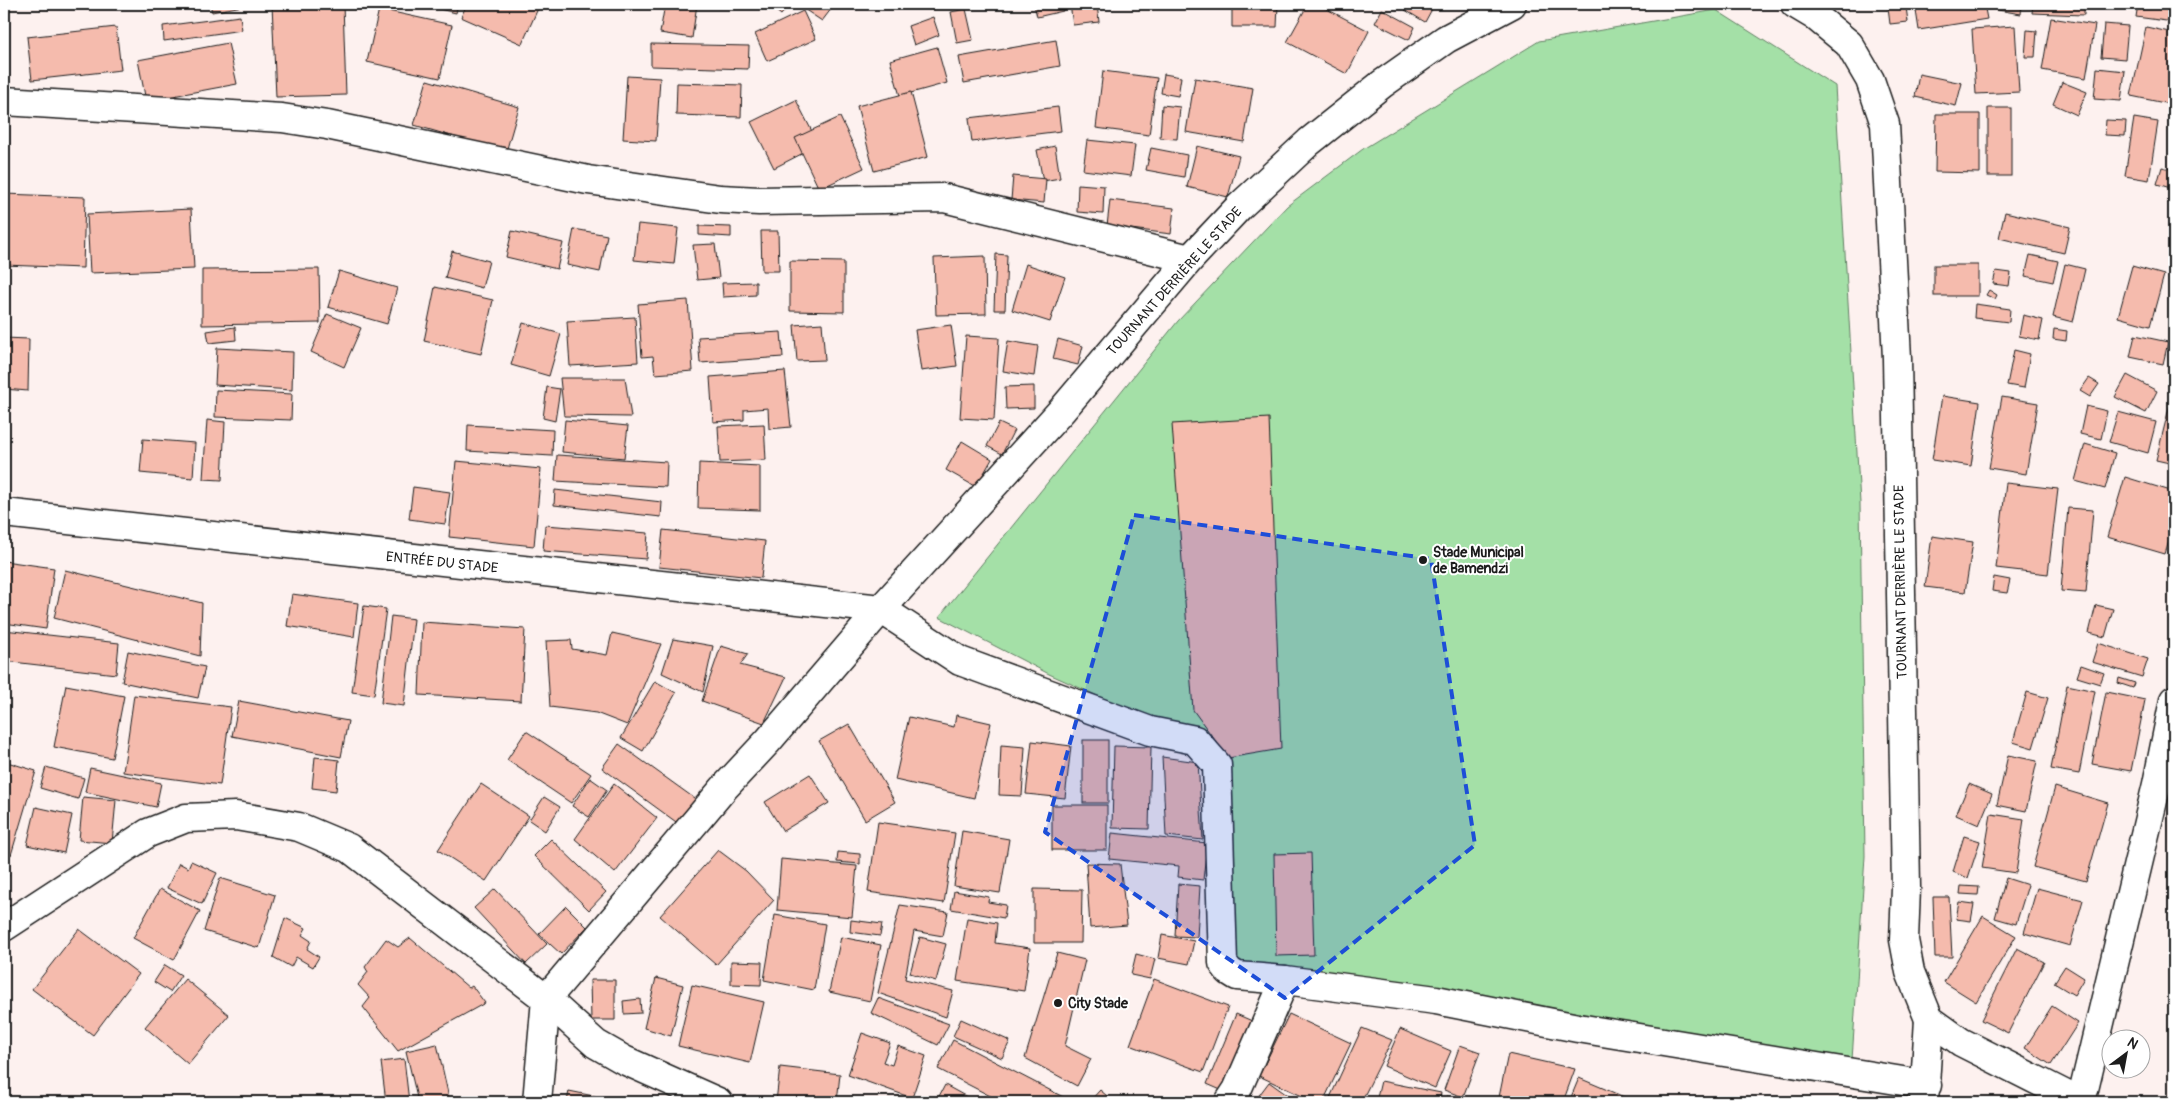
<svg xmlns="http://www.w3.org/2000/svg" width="2178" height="1106" font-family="Pangolin,sans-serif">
<rect width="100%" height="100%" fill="#fdf1ef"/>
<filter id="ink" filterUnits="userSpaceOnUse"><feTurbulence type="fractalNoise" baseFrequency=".02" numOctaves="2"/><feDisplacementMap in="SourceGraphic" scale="10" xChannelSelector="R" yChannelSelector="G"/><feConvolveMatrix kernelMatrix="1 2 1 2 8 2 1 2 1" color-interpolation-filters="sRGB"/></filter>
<g filter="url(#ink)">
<polygon fill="#a4e0a7" stroke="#607e62" points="1716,10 1835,86 1860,503 1865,856 1851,1076 1235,967 1230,773 1194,739 1049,674 939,617 1178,321 1287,206 1363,149 1539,41"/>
<g fill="#f5bbad" stroke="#1c1c1c">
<polygon points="210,4 252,4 212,12"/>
<polygon points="272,4 343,4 346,95 276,97"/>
<polygon points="418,4 458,4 456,13"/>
<polygon points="467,4 540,4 522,44 461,17"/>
<polygon points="665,4 697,4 692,38 660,33"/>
<polygon points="768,4 790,4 781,15"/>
<polygon points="807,4 835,4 822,21 804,9"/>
<polygon points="1034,4 1062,4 1063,11 1037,17"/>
<polygon points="1070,4 1097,4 1099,22 1073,25"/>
<polygon points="1232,4 1278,4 1277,27 1232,27"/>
<polygon points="1308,4 1317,4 1369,31 1347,74 1287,42"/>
<polygon points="1409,4 1422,4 1432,9 1425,22 1405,10"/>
<polygon points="1915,4 1984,4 1987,19 1919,30"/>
<polygon points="1993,4 2022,4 2021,14 1992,9"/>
<polygon points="2033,4 2084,4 2084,15 2032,13"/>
<polygon points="2138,4 2174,4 2174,22 2136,17"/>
<polygon points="1906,7 1908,22 1890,24 1888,8"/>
<polygon points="379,9 452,25 440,78 367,62"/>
<polygon points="966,9 973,40 957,43 951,12"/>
<polygon points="1382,9 1415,27 1409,40 1375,23"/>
<polygon points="803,11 816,39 767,61 755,34"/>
<polygon points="240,16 242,30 164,41 163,26"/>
<polygon points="933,17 939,35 914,45 908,26"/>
<polygon points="2051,18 2095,25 2086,78 2042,70"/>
<polygon points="2104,24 2128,26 2125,59 2101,57"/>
<polygon points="2015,26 2019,92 1976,94 1972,29"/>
<polygon points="116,27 121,70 32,80 27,37"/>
<polygon points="2146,27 2174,33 2174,105 2131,96"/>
<polygon points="2027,30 2037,31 2035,57 2025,57"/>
<polygon points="1056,40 1060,66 964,83 959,57"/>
<polygon points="228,43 237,84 146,101 138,60"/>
<polygon points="651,44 749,46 748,69 651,66"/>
<polygon points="937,47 947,83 900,96 890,60"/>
<polygon points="2097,68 2125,71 2121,101 2094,99"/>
<polygon points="1103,71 1157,78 1149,135 1096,128"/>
<polygon points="1164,74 1181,77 1178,96 1161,93"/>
<polygon points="1919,74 1962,83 1956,106 1915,97"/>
<polygon points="627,76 660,78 656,141 623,139"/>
<polygon points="1195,78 1253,88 1244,142 1186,132"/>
<polygon points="427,80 519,107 506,152 414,125"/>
<polygon points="2062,82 2087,92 2077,115 2053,104"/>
<polygon points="677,83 742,85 741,117 676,115"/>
<polygon points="911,92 928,157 874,171 857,106"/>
<polygon points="796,100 819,145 774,168 751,122"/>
<polygon points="1162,105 1180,107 1177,139 1160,138"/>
<polygon points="1058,107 1061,131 972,142 969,118"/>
<rect x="1988" y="108" width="23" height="68"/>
<polygon points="1936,114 1980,114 1980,173 1935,172"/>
<polygon points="840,117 864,168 819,189 795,138"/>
<polygon points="2134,118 2158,122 2149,180 2125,176"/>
<polygon points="2106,120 2126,121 2125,136 2105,135"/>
<polygon points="1087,140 1135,145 1131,176 1083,170"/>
<polygon points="1055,146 1060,178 1043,181 1037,150"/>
<polygon points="1197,146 1239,156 1228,197 1187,187"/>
<polygon points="1151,148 1187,155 1184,177 1146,170"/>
<polygon points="2162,167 2174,170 2174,189 2157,184"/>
<polygon points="1013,176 1046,179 1044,203 1011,200"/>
<polygon points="1078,184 1104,186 1103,214 1077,212"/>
<polygon points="4,194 85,197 83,268 4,265"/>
<polygon points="1110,200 1174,208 1171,234 1107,226"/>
<polygon points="191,209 194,269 90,273 87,214"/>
<polygon points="2005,212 2070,227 2064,253 1999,238"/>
<polygon points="638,224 678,228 674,264 634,260"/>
<polygon points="699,226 731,227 731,237 699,235"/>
<polygon points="574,229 607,235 600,272 567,265"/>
<polygon points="512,231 563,243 557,269 506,257"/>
<polygon points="761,231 778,231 779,271 762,271"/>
<polygon points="715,244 719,278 697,280 693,245"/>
<polygon points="452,251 489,261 482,288 445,278"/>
<polygon points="996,254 1007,255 1005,310 994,310"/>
<polygon points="2030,255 2058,261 2053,282 2025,276"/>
<polygon points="985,256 986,314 936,315 934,258"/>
<polygon points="790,261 844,262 844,312 790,311"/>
<polygon points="1026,264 1065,277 1050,322 1012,310"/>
<polygon points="2065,264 2085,269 2073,322 2053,317"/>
<rect x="1934" y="265" width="44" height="31"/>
<polygon points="2132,266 2164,275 2150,326 2118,317"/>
<polygon points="319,269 320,323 202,325 202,270"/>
<polygon points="339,271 397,288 387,324 328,307"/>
<polygon points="1996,271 2011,273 2009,286 1993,284"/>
<polygon points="756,282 756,295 723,297 722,283"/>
<polygon points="435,287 493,300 481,354 424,341"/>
<polygon points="1989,290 1997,295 1995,299 1986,295"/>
<polygon points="688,300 693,371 655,374 653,356 642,357 638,304"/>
<polygon points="1975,304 2010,309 2009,322 1974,318"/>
<polygon points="327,314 361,328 344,367 311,352"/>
<polygon points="2023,315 2043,320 2039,340 2019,336"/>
<polygon points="635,317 638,362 570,366 567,321"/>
<polygon points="523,323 561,334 549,376 511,365"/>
<polygon points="822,323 825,360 797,361 794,325"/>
<polygon points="951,325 957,366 921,371 915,330"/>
<polygon points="235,327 236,340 209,343 207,331"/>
<polygon points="2054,329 2067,331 2066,341 2053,339"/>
<polygon points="781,332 783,357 700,363 698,337"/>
<polygon points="2135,335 2168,342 2163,364 2130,357"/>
<polygon points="966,336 999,338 994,420 960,418"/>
<polygon points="4,338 29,339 28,391 4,389"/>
<polygon points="1058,339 1083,346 1078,365 1053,359"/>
<polygon points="1008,341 1038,346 1034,376 1003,371"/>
<polygon points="217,348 293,352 292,390 215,385"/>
<polygon points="2014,350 2030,354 2024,388 2007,385"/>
<polygon points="785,371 791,427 769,429 768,408 744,410 744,420 713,422 710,377"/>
<polygon points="2127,375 2157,391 2146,413 2115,397"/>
<polygon points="560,378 625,378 631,417 564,416"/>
<polygon points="2089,378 2099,384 2090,397 2080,391"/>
<polygon points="1034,386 1034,408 1006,409 1005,387"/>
<polygon points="547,387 560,389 555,421 543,418"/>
<polygon points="2174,388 2174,464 2156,460"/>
<polygon points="216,390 292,394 291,420 215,417"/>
<polygon points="1942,396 1980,402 1971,466 1932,460"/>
<polygon points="2002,397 2038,403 2026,474 1989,468"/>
<polygon points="2086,406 2107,411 2101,439 2080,434"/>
<polygon points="2118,412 2156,422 2148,453 2109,442"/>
<polygon points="1269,418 1281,749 1228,758 1193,710 1172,424"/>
<polygon points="207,420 225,422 222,480 203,479"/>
<polygon points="565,420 628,426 624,458 562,452"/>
<polygon points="999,423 1014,430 1002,454 987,446"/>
<polygon points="764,424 766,460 720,462 718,426"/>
<polygon points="468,425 553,430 552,456 467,451"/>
<polygon points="143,439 195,443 193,478 140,473"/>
<polygon points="962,441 992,459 976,487 946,470"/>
<polygon points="2085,444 2115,453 2105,489 2075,481"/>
<polygon points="557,455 667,462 666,487 555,481"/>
<polygon points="456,461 541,469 534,546 449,537"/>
<polygon points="699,463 760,466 760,510 698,508"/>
<polygon points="2125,477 2174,492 2174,525 2165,554 2107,537"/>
<polygon points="2006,483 2058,489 2048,574 1996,568"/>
<polygon points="413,487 450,492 445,524 409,519"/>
<polygon points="555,490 662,502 661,517 554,505"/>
<polygon points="2068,508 2093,510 2086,593 2061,591"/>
<polygon points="545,525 648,533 646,559 543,551"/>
<polygon points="663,530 765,541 761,578 659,567"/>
<polygon points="1932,536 1973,542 1965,592 1925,587"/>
<polygon points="4,561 54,568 46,629 4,623"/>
<polygon points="65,570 202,603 200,656 54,618"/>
<polygon points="1994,577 2010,580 2007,593 1992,591"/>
<polygon points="292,594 358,603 354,637 287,626"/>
<polygon points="2096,605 2113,609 2105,637 2089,633"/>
<polygon points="364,606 386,609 374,695 352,692"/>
<polygon points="391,616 414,619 404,706 381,703"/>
<polygon points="422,622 525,629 521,701 419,695"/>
<polygon points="4,630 119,643 116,674 4,661"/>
<polygon points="612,633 661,644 627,725 596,713 550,707 546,641 571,640 572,649 607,655"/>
<polygon points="673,639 713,646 703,692 662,673"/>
<polygon points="2098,643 2148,659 2142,677 2092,662"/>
<polygon points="721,646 748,654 740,665 786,677 764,723 702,701"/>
<polygon points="128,651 205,667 198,698 122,682"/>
<polygon points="2081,665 2104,673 2100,684 2077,677"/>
<polygon points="2119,678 2135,683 2133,688 2118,683"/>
<polygon points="655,681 676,693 643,751 621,738"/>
<polygon points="66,685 124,696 112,758 54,747"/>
<polygon points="2067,685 2095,691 2079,774 2051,769"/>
<polygon points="2027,692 2048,698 2033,748 2013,742"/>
<polygon points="2106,692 2145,700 2131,771 2092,764"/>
<polygon points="134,695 231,707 220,785 123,772"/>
<polygon points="239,701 348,721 341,757 232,736"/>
<polygon points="956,715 991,723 974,798 895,780 909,717 954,727"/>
<polygon points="849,724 895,802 865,820 819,741"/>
<polygon points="526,731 591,774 571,803 507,760"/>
<rect x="1083" y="740" width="25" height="63"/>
<polygon points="1032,741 1071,746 1065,798 1026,794"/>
<polygon points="619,744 701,803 683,827 602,768"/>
<polygon points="1001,745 1025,747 1022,796 999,795"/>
<polygon points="1114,746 1151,747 1149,829 1112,828"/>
<polygon points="2008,755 2037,761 2026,811 1997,805"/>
<polygon points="315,757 339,760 336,791 312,788"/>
<polygon points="1162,757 1198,762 1203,840 1166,836"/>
<polygon points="4,761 36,771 11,855 4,853"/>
<polygon points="46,767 84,778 78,799 40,788"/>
<polygon points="90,768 161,783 156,807 85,792"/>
<polygon points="810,774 829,803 783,831 765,802"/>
<polygon points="590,778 607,790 589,817 572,806"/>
<polygon points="481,784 529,816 486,881 438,850"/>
<polygon points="614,784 657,818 615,873 575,839"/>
<polygon points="1969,784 1992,794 1979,825 1956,815"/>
<polygon points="2055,787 2108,803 2086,881 2033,867"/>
<polygon points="83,797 116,800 112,843 79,840"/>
<polygon points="544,797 560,807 545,831 529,820"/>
<rect x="1052" y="805" width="55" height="45"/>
<polygon points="36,807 72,815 64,853 27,845"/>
<polygon points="1991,814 2024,819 2016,873 1982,868"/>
<polygon points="878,822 955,833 944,903 868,892"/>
<polygon points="962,831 1009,839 1000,893 954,886"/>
<polygon points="1112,833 1207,843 1203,880 1178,877 1179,866 1109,859"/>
<polygon points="1964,836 1980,841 1968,878 1953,872"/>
<polygon points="551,839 606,892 589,910 534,856"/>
<polygon points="718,850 746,871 774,900 716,965 660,916"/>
<polygon points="838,852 860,854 860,864 837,862"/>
<polygon points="1311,853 1314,955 1276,956 1274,854"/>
<polygon points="781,859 857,866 852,917 777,910"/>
<polygon points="191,861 217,873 202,904 167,888 179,863 188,868"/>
<polygon points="1086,863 1120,864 1127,925 1090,928"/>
<polygon points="4,873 9,875 4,885"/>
<polygon points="220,878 275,895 259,948 204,931"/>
<polygon points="2006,878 2028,885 2016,924 1995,918"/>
<polygon points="1178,884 1200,886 1197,937 1175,936"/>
<polygon points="1961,886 1979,887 1978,895 1960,894"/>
<polygon points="2037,888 2083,900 2070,946 2024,933"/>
<polygon points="160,889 200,911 174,960 133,938"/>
<polygon points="495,889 547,944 526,964 474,908"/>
<polygon points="1034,889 1082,890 1081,943 1034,943"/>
<polygon points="954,891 989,897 988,902 1006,905 1004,918 951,909"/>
<polygon points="1933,897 1949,897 1952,957 1935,957"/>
<polygon points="1959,902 1974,904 1971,921 1956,919"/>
<polygon points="900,905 948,912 943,936 914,931 905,979 953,991 946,1017 878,993"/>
<polygon points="566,906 587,927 561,954 539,934"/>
<polygon points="775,915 825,924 814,990 764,980"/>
<polygon points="1983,916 2016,936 1976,1002 1944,982"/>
<polygon points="285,918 306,928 302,935 311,941 307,949 319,957 313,967 296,957 291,967 273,957"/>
<polygon points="967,918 997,923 995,943 1030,948 1024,991 957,981"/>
<polygon points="851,920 882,924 880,936 850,932"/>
<polygon points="79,929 139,974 93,1035 32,989"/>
<polygon points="1162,935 1194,941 1189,964 1158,958"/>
<polygon points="841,937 881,945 870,1001 829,992"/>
<polygon points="920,937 946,944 936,981 910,973"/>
<polygon points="410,938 469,988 472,986 485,1003 398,1051 363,1007 370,998 358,985 368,972 365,967 386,939 398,947"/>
<polygon points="2017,948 2044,962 2008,1033 1981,1020"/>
<polygon points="1057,953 1085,960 1065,1046 1091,1059 1077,1086 1025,1058"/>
<polygon points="1136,954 1155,959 1150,979 1131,975"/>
<polygon points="731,961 762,962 761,985 731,984"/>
<polygon points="165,965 181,975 170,992 154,982"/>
<polygon points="2065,966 2084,978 2074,995 2054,983"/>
<polygon points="656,978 683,985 671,1036 644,1028"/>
<polygon points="185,979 229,1015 188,1064 145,1027"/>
<polygon points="1154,979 1228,1007 1203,1072 1130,1045"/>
<polygon points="590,980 615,980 615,1020 591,1020"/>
<polygon points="692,985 764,1002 750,1063 678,1046"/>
<polygon points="878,998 949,1024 938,1045 871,1013"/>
<polygon points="640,999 641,1013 624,1014 623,1001"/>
<polygon points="2052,1006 2078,1023 2051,1065 2025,1048"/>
<polygon points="1236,1014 1259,1024 1230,1094 1207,1084"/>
<polygon points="1289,1014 1351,1043 1323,1102 1315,1102 1259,1076"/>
<polygon points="961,1019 1010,1041 1002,1058 953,1036"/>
<polygon points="1362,1028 1392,1040 1361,1102 1328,1102"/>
<polygon points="1400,1029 1451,1051 1435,1088 1384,1066"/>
<polygon points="862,1033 890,1043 883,1062 892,1065 898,1046 926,1056 912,1098 848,1075"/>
<polygon points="953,1040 1065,1098 1063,1102 1002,1102 938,1069"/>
<polygon points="437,1044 450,1102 418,1102 406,1051"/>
<polygon points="1460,1045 1480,1052 1463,1097 1444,1090"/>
<polygon points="1508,1054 1575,1069 1563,1102 1498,1102"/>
<polygon points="404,1059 409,1102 386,1102 381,1062"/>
<polygon points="780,1067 840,1074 837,1102 776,1102"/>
<polygon points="1579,1078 1636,1102 1569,1102"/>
<polygon points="1381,1081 1441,1093 1439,1102 1376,1102"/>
<polygon points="1269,1082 1297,1102 1254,1102"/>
<polygon points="945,1085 976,1102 936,1102"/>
<polygon points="1100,1090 1114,1102 1089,1102"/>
<polygon points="569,1091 623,1102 567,1102"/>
<polygon points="1447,1096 1460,1102 1444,1102"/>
</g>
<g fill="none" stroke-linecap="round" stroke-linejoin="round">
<g stroke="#1c1c1c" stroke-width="31">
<g id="minor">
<polyline points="1795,4 1815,16 1849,44 1870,80 1885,124 1897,358 1906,888 1904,940 1910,972 1929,1019 1961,1042 2080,1102"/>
<polyline points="4,101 282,118 327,125 588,180 720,199 759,201 944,198 1190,259"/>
<polyline points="4,513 881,609 960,661 1150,731 1195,740 1217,765 1223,963 1229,971 1237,976 1285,980 1436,1000 1578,1028 1927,1085"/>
<polyline points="4,927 148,833 186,818 236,816 299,827 349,848 546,999 596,1044 624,1060 718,1102"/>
<polyline points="537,1102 546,999 724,788 768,741 881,609 1063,409 1190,259 1239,207 1309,142 1382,84 1446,39 1512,4"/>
<polyline points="1229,1102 1237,1090 1285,980"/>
<polyline points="1924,1102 1929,1019"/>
<polyline points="2081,1102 2157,784 2174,700"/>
</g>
</g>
<use href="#minor" stroke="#fff" stroke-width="28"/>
</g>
</g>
<path fill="#1d4ed8" fill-opacity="0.2" stroke="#1d4ed8" stroke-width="4" stroke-dasharray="10 6" stroke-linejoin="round" d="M1134,515L1431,559L1475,845L1285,998L1045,832Z"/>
<g fill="#1c1c1c" stroke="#fff" stroke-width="2">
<circle cx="1423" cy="560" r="5"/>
<circle cx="1058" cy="1003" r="5"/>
</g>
<g text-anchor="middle" stroke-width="4" stroke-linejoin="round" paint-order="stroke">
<g font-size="14" fill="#1c1c1c" stroke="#fff">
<text transform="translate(1174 281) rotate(-48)" y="5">TOURNANT DERRIÈRE LE STADE</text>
<text transform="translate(442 562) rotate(6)" y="5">ENTRÉE DU STADE</text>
<text transform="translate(1900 582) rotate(-91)" y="5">TOURNANT DERRIÈRE LE STADE</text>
</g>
<g font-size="14" font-weight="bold" fill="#1c1c1c" stroke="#fff" text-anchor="start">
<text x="1433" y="557">Stade Municipal<tspan x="1433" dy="16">de Bamendzi</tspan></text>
<text x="1068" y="1008">City Stade</text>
</g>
</g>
<rect width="2178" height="1106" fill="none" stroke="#fff" stroke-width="20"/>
<rect x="10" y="10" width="2158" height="1086" fill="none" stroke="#1c1c1c" stroke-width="2" filter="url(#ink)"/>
<g transform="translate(2126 1054) rotate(32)"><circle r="24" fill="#ffffff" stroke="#a4a4a4"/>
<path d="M0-4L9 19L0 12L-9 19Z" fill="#1c1c1c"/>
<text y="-8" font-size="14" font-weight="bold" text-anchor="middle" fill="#1c1c1c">N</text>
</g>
</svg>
